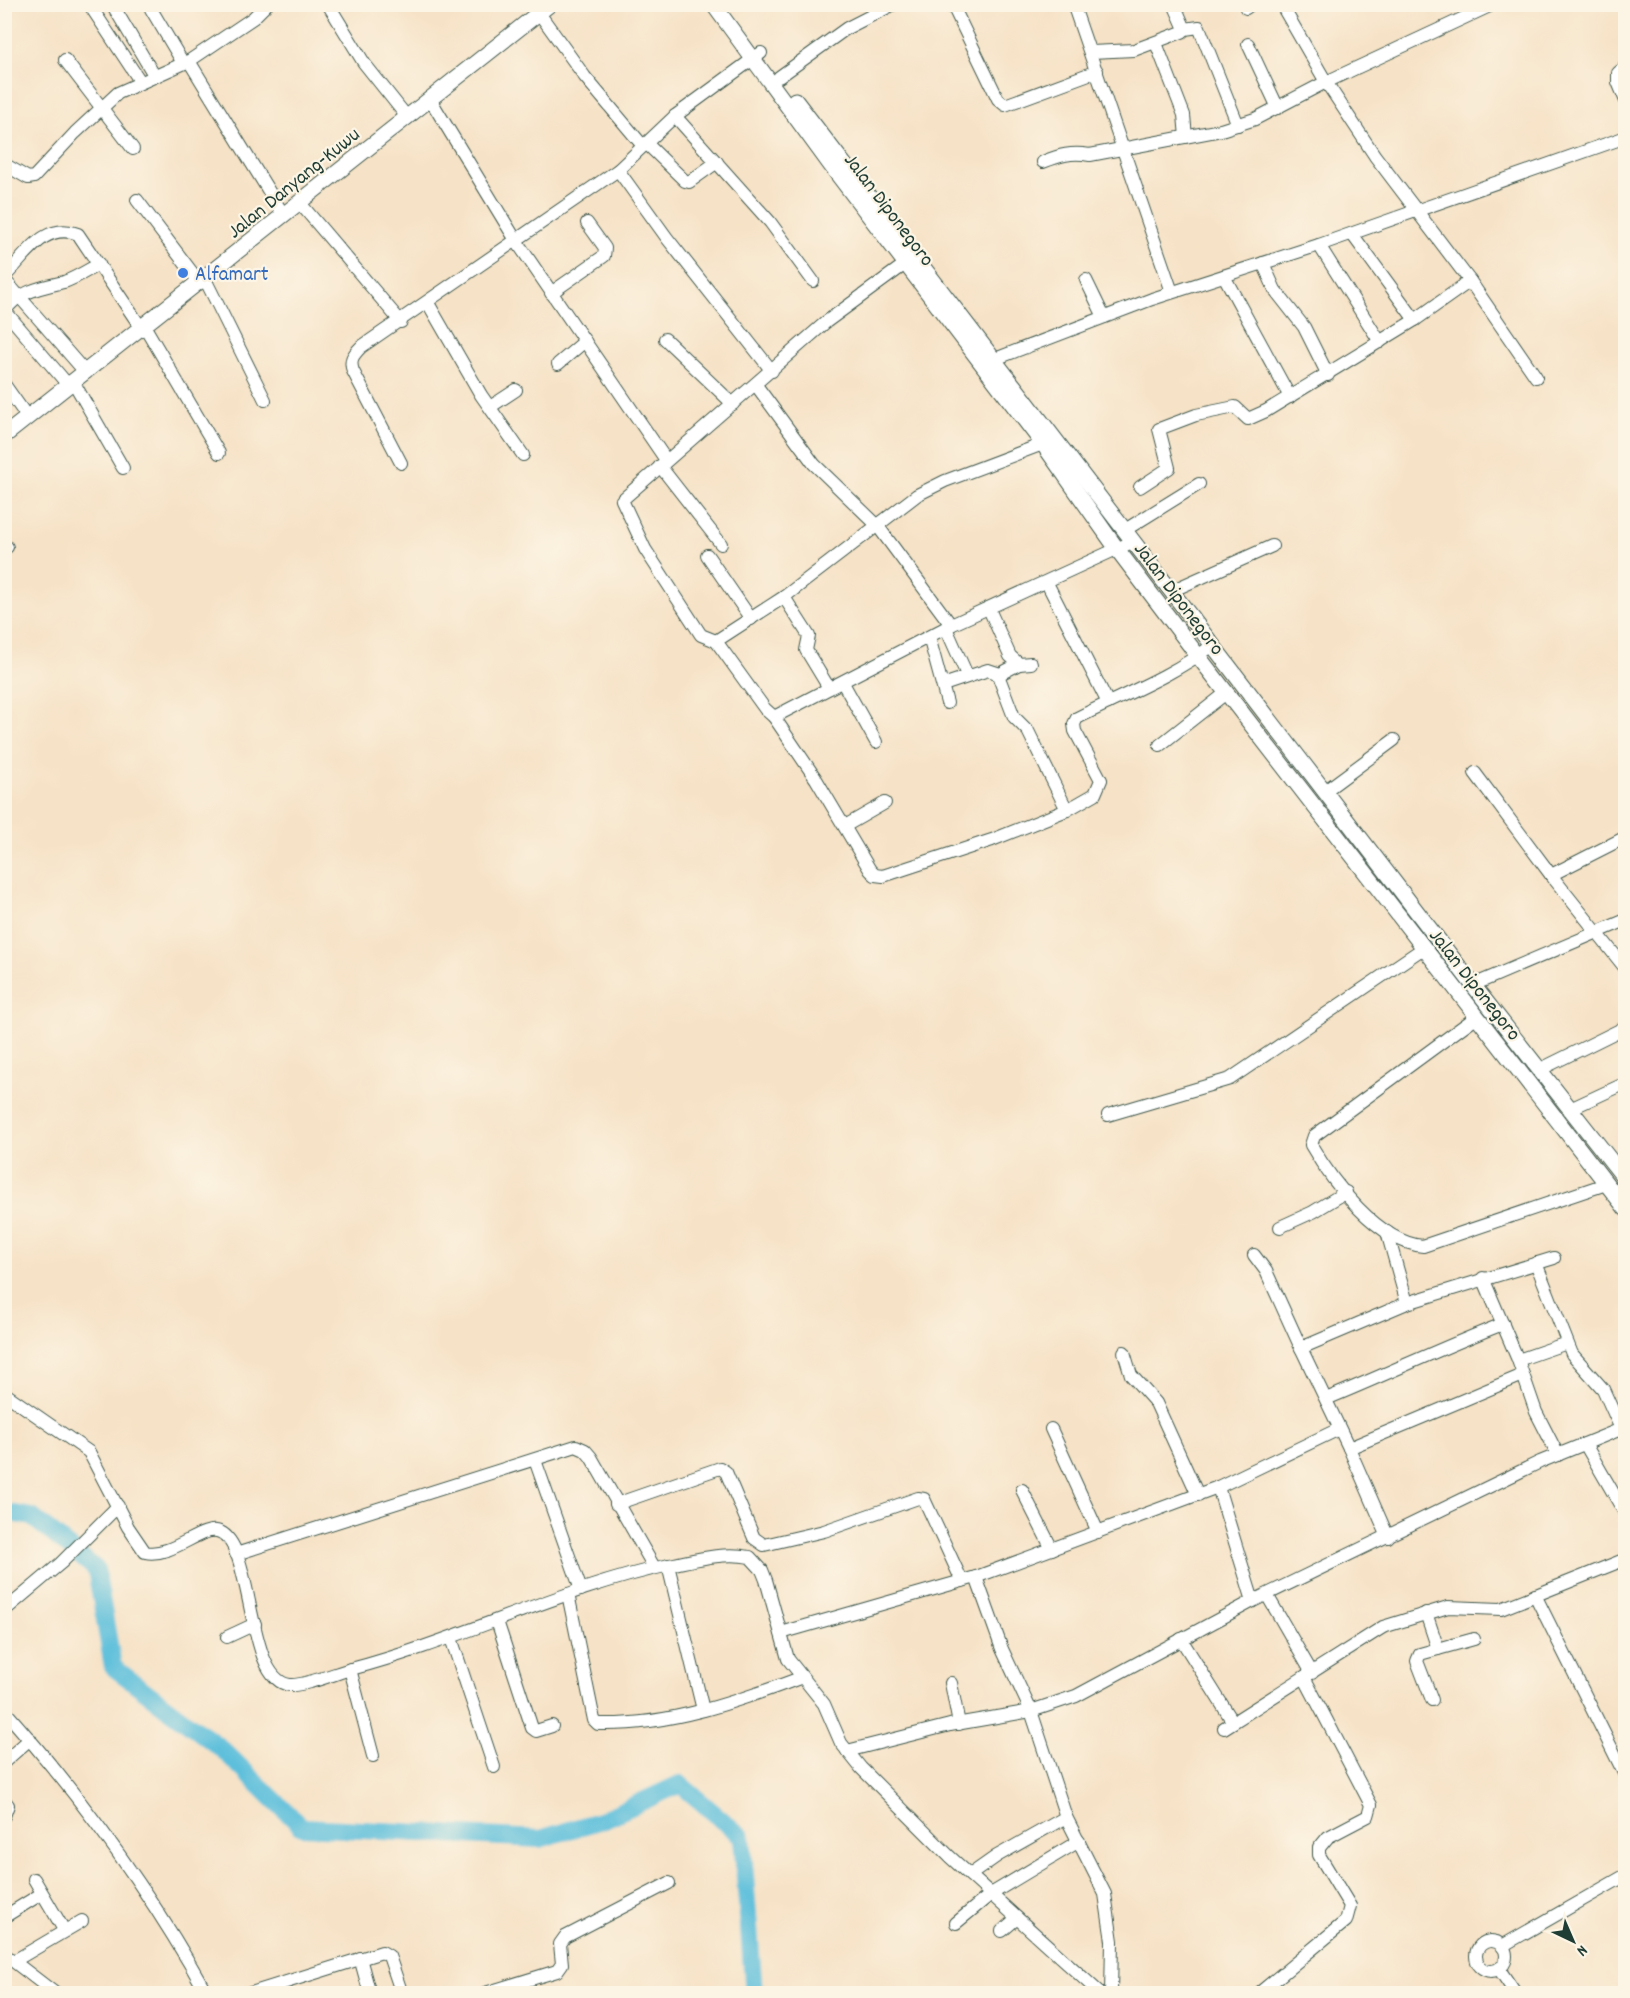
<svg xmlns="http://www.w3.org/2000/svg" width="1630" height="1998" font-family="Dekko,sans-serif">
<rect width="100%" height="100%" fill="#fcf5e5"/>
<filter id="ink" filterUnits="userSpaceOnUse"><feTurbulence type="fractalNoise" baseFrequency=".0167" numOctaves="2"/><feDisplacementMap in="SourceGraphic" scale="12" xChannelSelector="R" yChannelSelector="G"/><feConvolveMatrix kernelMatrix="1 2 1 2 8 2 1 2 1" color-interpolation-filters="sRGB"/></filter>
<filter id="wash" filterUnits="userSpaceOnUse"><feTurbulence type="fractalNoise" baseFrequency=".008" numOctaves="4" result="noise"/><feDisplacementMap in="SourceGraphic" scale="24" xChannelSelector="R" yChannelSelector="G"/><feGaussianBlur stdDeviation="1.35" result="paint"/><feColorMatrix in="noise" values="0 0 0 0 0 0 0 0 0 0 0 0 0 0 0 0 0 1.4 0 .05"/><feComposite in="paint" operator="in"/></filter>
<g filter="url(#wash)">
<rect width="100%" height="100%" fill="#f6e2c6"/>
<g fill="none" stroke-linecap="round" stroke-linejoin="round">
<polyline stroke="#5dbfdb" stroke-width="18" points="4,1512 32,1517 96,1569 113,1667 222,1749 302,1827 540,1839 602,1820 680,1784 742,1837 754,1994"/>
</g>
</g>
<g filter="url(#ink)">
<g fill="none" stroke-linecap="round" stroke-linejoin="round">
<g stroke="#3f564a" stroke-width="14">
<g id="minor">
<polyline points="89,4 140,81"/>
<polyline points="112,4 154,75"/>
<polyline points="328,4 364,63 407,117"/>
<polyline points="952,4 998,99 1005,105 1097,71"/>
<polyline points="1073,4 1172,292"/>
<polyline points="1246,8 1251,4"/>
<polyline points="151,9 183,63"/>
<polyline points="539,13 585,77 643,146"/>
<polyline points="1185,29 1199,27 1238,125"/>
<polyline points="1156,43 1184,115 1186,137"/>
<polyline points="1248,44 1278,108"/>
<polyline points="1091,52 1134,50 1182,32 1185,29 1174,4"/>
<polyline points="65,60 133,149"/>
<polyline points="189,61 284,216"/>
<polyline points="1626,66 1618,73 1618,82 1626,101"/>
<polyline points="779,77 847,28 894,4"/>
<polyline points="430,99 517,242 666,460"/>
<polyline points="675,116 770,222 813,281"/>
<polyline points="646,143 685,181 689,182 717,162"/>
<path d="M1043,162C1060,155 1071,152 1090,155L1221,130L1255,119L1326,82L1494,4"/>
<polyline points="4,164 28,178 34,177 75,133 118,93 189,61 253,18 267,4"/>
<polyline points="618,170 667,238 772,371"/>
<polyline points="137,200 200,283"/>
<polyline points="299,202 401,322"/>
<polyline points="1352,234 1415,320"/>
<polyline points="1319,245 1380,342"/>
<polyline points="1263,263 1275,290 1304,327 1328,375"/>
<polyline points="1224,276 1290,397"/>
<path d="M4,277C25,258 43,221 78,234L142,329"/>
<polyline points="4,279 86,373"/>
<polyline points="205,279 265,400"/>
<polyline points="1086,280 1104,317"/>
<polyline points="1470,281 1536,377"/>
<polyline points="551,293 604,256 605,248 587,223"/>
<polyline points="428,303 481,395 523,455"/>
<polyline points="145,327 219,453"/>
<polyline points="665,339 733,404"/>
<polyline points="987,362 1152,299 1319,245 1626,137"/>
<polyline points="558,364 585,341"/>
<polyline points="74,383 123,468"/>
<polyline points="4,384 28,418"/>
<polyline points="756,385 814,464 877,525 951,625"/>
<path d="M69,386L5,311C18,291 43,287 64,282C76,278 88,270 99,264"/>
<polyline points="490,407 516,390"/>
<polyline points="1043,444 945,481 917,495 784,597 716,641 765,709 774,717 951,625 1134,541"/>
<path d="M401,463L353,371C349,360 353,355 361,347L618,170L675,116L761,53"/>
<polyline points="660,466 721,544"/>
<polyline points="1140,487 1169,468 1159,429 1196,415 1235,407 1248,419 1266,411 1415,320 1470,281 1375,156 1326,82 1281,4"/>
<polyline points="1125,530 1199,484"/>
<polyline points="4,544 7,547"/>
<polyline points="707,555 751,619"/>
<polyline points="1047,583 1108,703"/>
<polyline points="1171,591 1272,546"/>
<polyline points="784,597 809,636 806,650 829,688"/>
<polyline points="989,609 1010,656 1019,664 1031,663"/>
<polyline points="946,628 967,675"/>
<polyline points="929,637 947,703"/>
<polyline points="716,641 701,635 645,549 622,500 826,322 912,259"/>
<polyline points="998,675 1014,717 1028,731 1067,810"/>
<polyline points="843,683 876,742"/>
<polyline points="943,685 988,670 1000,674 1019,664"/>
<path d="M774,717L816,779L870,870L875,875L883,876L992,840L1067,810L1095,794L1101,780L1075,731L1074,724L1077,718C1123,695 1172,676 1213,645"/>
<polyline points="1160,745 1226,693"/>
<polyline points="1475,773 1551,875"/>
<polyline points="1325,791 1394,740"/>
<polyline points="845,826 885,803"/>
<polyline points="1626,837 1551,875 1626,969"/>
<polyline points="1473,985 1626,920"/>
<path d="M1476,1017L1314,1136L1311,1145C1332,1182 1378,1242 1423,1246L1606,1184"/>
<polyline points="1539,1070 1626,1027"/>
<polyline points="1570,1109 1626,1083"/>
<polyline points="1108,1115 1230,1079 1422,949"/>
<polyline points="1280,1227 1313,1212 1346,1192"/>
<polyline points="1254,1255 1266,1271 1301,1348 1407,1303 1387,1232"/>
<polyline points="1536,1263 1572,1354 1603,1389 1621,1429"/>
<polyline points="1483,1278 1518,1360 1536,1412 1558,1455"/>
<polyline points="1407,1303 1554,1258"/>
<polyline points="1301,1348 1349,1448 1523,1375"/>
<polyline points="1124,1352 1131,1375 1156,1403 1198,1495"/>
<polyline points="1518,1360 1567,1343"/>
<path d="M4,1393L89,1452L128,1527L145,1552C173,1558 202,1524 220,1532C255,1547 245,1680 290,1685C305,1686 336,1673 351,1669C461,1640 563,1587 674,1564C698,1559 725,1552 750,1557L762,1570L766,1580L788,1659L824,1704L841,1743L861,1768L950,1857L1101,1994"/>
<path d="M1326,1399C1385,1375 1443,1347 1503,1324"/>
<polyline points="1051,1429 1098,1532"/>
<polyline points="1585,1444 1626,1515"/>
<polyline points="1349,1448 1388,1537"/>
<polyline points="535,1460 581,1590"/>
<polyline points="1218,1487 1253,1601"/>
<polyline points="1022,1490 1052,1549"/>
<polyline points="616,1504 720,1468 726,1472 754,1538 764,1545 824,1531 918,1498 924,1499 962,1581"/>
<polyline points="236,1554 576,1446 585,1450 591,1457 654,1567"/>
<polyline points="668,1565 703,1710"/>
<polyline points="976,1577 1002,1649 1031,1711 1066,1817 1105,1894 1112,1941 1111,1994"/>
<path d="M568,1594L594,1720L598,1724C668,1726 736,1702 800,1678"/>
<polyline points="1267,1595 1312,1673"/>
<polyline points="1535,1595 1626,1777"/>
<polyline points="4,1611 61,1563 118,1506"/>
<polyline points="1426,1613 1438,1649 1420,1654 1417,1661 1432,1700"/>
<polyline points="497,1621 532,1728 536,1731 552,1726"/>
<polyline points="781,1633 976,1577 1218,1487 1339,1429"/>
<polyline points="227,1637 255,1624"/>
<polyline points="451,1638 494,1767"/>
<polyline points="1181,1639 1233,1722"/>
<polyline points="1438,1649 1474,1639"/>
<polyline points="350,1669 373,1756"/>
<polyline points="951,1683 959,1724"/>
<path d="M4,1710C82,1798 150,1891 207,1994"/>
<polyline points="1224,1728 1383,1627 1448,1607 1501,1609 1626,1559"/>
<polyline points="847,1751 950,1725 1031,1711 1076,1696 1253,1601 1540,1462 1626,1427"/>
<polyline points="4,1762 30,1739"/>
<polyline points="4,1800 8,1805 4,1816"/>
<polyline points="970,1875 997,1856 1066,1817"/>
<polyline points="34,1879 64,1930"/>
<polyline points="4,1917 41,1894"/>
<polyline points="956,1923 991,1894 1079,1841"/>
<polyline points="1002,1931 1017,1918"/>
<circle cx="1491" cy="1956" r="15"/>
<polyline points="1502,1946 1626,1875"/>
<polyline points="4,1954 56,1994"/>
<polyline points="360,1958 370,1994"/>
<polyline points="14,1961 82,1921"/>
<polyline points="1499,1969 1516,1994"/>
<polyline points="248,1994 382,1952 389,1956 402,1994"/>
<polyline points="482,1994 557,1971 562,1964 560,1944 565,1937 669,1883"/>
<polyline points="1258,1994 1346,1921 1350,1906 1319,1855 1319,1848 1328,1837 1368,1816 1371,1805 1304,1677"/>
</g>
</g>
<g stroke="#3f564a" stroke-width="17">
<g id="major">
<polyline points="713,4 832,167 1043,444 1117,549 1198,656 1626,1209"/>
<polyline points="795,100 1473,985 1626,1180"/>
<polyline points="4,436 550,4"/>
</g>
</g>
<use href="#minor" stroke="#fff" stroke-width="12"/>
<use href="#major" stroke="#fff" stroke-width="15"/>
</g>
</g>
<circle fill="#3f7fe0" stroke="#fcf5e5" stroke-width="2" cx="183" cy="273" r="6"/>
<g text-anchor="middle" stroke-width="4.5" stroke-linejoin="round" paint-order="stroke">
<g font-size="21" fill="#1f3d34" stroke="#fcf5e5">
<text transform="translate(293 182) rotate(-39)" y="7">Jalan Danyang-Kuwu</text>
<text transform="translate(890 209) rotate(53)" y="7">Jalan Diponegoro</text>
<text transform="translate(1180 598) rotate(53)" y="7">Jalan Diponegoro</text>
<text transform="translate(1476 984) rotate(52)" y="7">Jalan Diponegoro</text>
</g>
<g font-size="21" fill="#366cbe" stroke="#fcf5e5" text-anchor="start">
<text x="195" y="280">Alfamart</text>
</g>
</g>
<rect width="1630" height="1998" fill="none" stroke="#fcf5e5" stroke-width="24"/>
<g transform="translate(1573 1941) rotate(136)" stroke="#fcf5e5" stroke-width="4.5" paint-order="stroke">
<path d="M0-4.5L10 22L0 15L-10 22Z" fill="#1f3d34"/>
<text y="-9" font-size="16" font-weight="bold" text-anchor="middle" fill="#1f3d34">N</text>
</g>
</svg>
